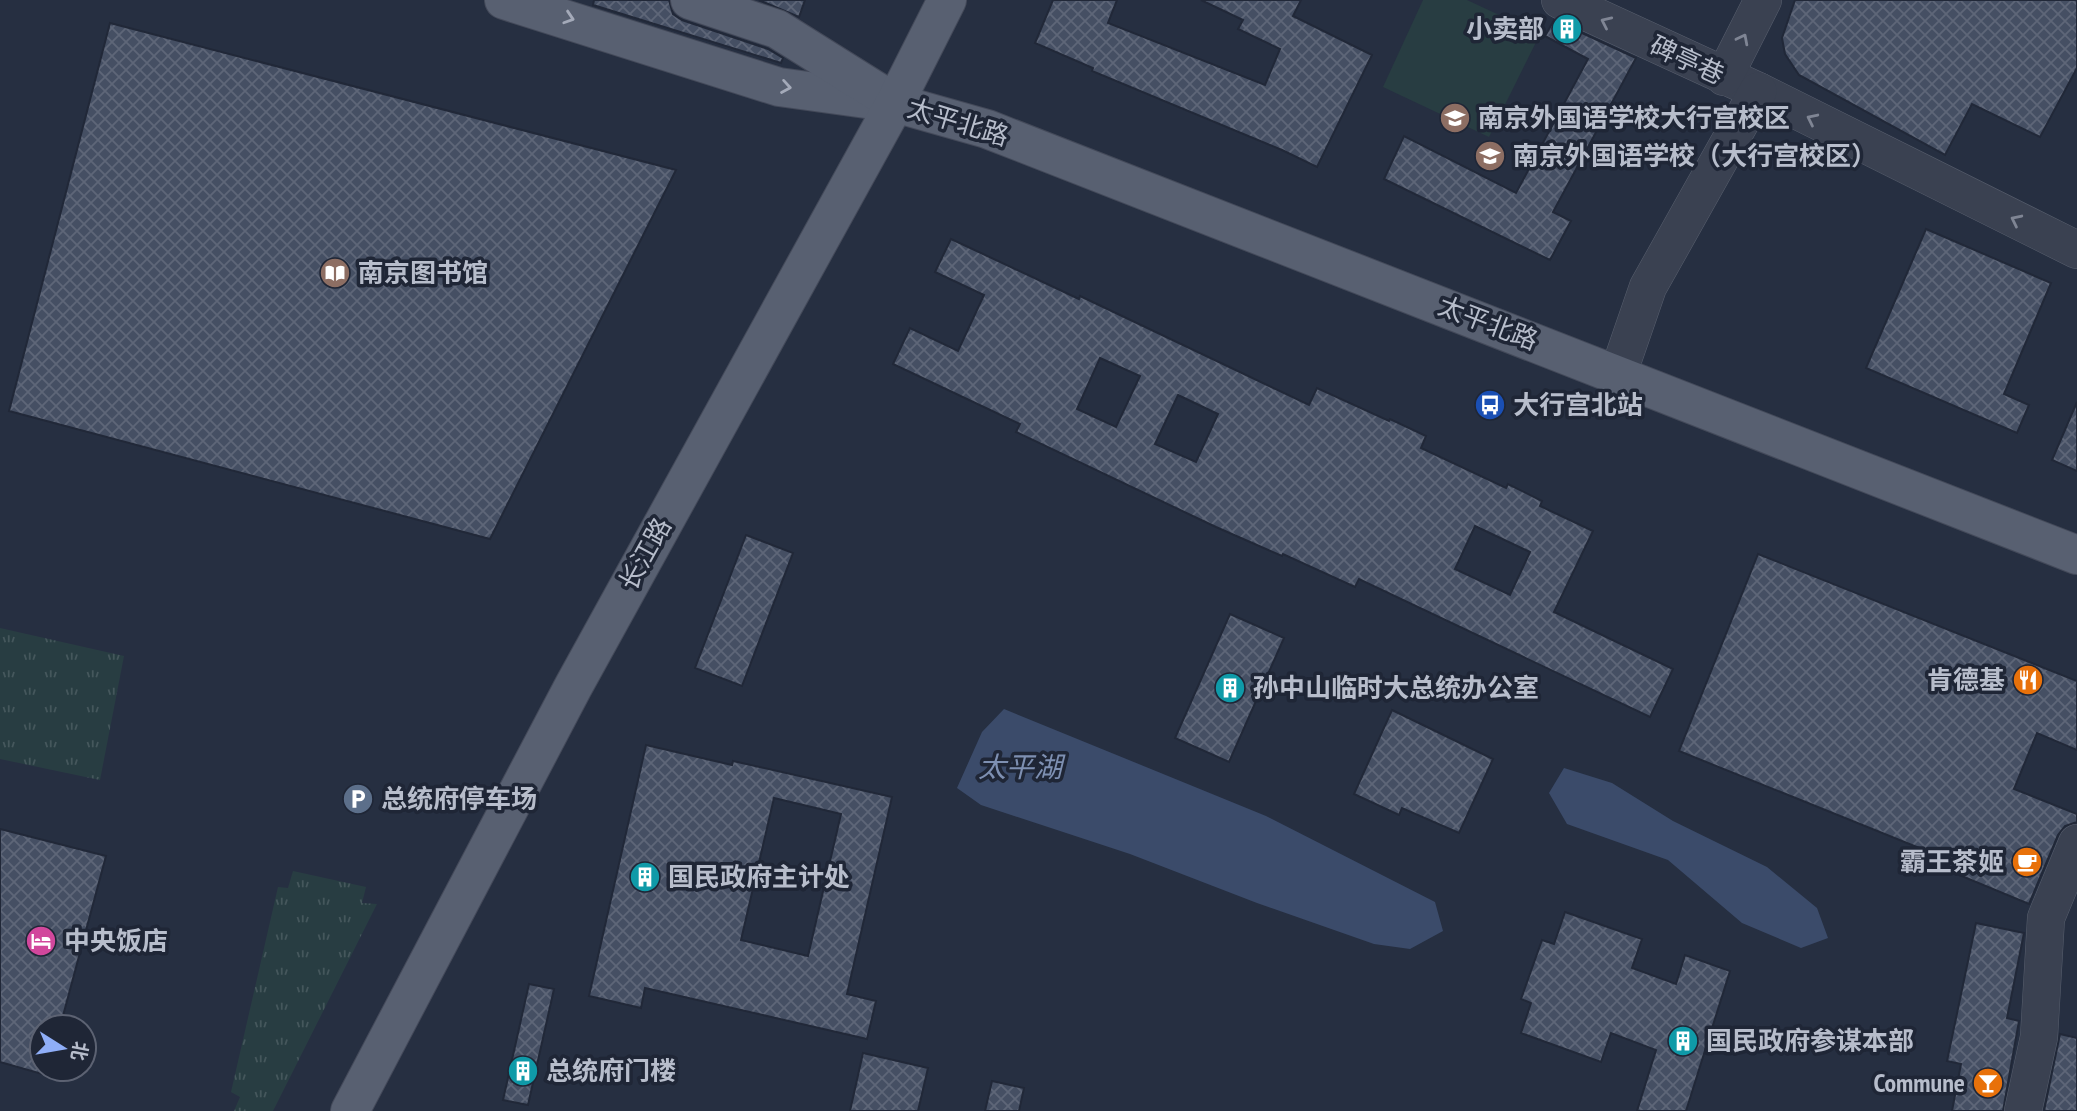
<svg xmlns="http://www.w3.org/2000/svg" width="2077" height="1111" font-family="'PT Sans Narrow','Noto Sans SC',sans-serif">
<defs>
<pattern id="grass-tufts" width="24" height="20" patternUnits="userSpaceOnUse" patternTransform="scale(1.75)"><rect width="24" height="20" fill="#283d42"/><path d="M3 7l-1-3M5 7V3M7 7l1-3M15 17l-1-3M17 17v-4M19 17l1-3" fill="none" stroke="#45575c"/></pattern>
<pattern id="building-cross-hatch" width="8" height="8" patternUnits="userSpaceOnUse" patternTransform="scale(1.75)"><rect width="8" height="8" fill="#454f63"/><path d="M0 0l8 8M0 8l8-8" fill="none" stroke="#5e6678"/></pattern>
</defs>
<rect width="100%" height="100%" fill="#262f41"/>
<g fill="url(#grass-tufts)">
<polygon points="0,628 124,656 100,780 0,759"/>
<polygon points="293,871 366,887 362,903 377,904 273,1111 234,1111 240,1097 231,1092 278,887 288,888"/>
</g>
<polygon fill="#283d42" points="1423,0 1467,0 1540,34 1489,137 1383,87"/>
<g fill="#3b4b6a">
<polygon points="1004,709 1266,816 1435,902 1443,931 1410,949 1374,944 1257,903 1130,854 981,805 957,788 982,732"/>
<polygon points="1564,768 1612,783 1673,821 1767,867 1817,908 1828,938 1801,948 1742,923 1668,860 1567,824 1549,793"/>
</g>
<g fill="url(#building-cross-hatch)" stroke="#212838" stroke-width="2" fill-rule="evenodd">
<polygon points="594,0 669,0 673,14 682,20 768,49 783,58 781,63 593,5"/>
<polygon points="759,0 805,0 799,17"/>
<polygon points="1053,0 1117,0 1108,23 1265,85 1280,49 1238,29 1243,20 1201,0 1301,0 1293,16 1372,55 1317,167 1282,150 1092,71 1093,68 1035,43"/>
<polygon points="1795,0 2077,0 2077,68 2040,137 1972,104 1945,155 1799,75 1785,54 1782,38"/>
<polygon points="1554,20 1636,58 1553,212 1571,221 1550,260 1384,179 1404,136 1516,193 1588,59 1545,36"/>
<polygon points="110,23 676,170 490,539 9,411"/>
<polygon points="1926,229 2051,283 2004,394 2029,405 2017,433 1866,368"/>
<path d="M951,239L1079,299L1080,296L1309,405L1317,388L1389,421L1390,419L1426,436L1421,448L1506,488L1508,484L1542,501L1540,506L1593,531L1554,612L1673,669L1650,717L1359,579L1355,587L1283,554L1282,556L1216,527L1016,432L1020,424L893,364L910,328L958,351L984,295L935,272ZM1100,358L1140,376L1116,427L1077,409ZM1178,395L1218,414L1196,462L1155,444ZM1475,526L1530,552L1510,595L1455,569Z"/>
<polygon points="2077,402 2077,471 2052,460"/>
<polygon points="746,535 793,553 742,686 695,668"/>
<polygon points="1758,554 2077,681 2077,750 2037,733 2014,789 2077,814 2077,822 2065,826 2058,835 2029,904 1923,860 1927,851 1679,751"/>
<polygon points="1230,614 1284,638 1229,762 1175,738"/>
<polygon points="1392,710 1493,759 1459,833 1402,808 1399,815 1354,794"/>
<path d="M646,745L732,765L733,761L892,797L847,994L876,1001L867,1039L645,988L641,1008L589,996ZM774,798L841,814L808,956L741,940Z"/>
<polygon points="0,829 106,856 60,1027 42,1027 42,1074 0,1062"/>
<polygon points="1565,912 1642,939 1632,968 1676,984 1685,955 1730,971 1686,1111 1637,1111 1656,1050 1611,1033 1601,1062 1521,1033 1531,1003 1521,999 1542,940 1554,944"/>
<polygon points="1976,923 2024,933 2007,1018 2019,1021 2003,1111 1952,1111 1961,1064 1947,1061"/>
<polygon points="529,984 554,989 528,1105 503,1100"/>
<polygon points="2060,1034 2077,1038 2077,1111 2044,1111"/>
<polygon points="863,1053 928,1068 918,1111 850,1111"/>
<polygon points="992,1081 1024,1088 1019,1111 985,1111"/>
</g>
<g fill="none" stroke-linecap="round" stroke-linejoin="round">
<g stroke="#585f6e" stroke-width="38">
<g id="minor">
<polyline points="1560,0 1758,91 2077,250"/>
<polyline points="1724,77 1763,0"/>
<polyline points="1618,374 1648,287 1758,91"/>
<polyline points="2023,1111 2039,1037 2046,918 2077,843"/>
</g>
</g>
<g stroke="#444a5a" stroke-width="40">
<g id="major">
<polyline points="504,0 779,87 895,103 987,129 2077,555"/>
<polyline points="690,0 777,29 884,96"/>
<polyline points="350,1111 573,687 895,103 947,0"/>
</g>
</g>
<use href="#minor" stroke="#3a4151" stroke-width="37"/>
<use href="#major" stroke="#586071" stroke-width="38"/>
</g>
<defs><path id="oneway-chevron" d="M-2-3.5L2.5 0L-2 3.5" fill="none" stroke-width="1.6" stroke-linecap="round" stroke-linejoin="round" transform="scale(1.75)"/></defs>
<g stroke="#a4aab9">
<use href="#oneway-chevron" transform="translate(569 18) rotate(18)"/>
<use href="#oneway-chevron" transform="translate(786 87) rotate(10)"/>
</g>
<g stroke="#7f8594">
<use href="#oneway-chevron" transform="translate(1606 22) rotate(-155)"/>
<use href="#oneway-chevron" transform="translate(1743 39) rotate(-63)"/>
<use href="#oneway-chevron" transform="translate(1812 119) rotate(-154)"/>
<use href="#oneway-chevron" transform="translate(2016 220) rotate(-154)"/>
</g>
<defs>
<g id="building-disc" transform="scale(1.575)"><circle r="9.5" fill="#0f9aa8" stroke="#1f2636"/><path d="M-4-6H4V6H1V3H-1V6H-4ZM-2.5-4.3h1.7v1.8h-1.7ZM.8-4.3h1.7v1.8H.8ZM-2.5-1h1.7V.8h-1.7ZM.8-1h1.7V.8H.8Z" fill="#fff"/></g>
<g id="school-disc" transform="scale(1.575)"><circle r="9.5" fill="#8d6e63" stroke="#1f2636"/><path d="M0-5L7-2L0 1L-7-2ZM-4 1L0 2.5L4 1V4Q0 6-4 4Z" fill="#fff"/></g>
<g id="library-disc" transform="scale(1.575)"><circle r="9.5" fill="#8d6e63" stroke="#1f2636"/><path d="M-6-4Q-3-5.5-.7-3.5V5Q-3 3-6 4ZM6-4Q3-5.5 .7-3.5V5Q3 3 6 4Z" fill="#fff"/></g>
<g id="bus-disc" transform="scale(1.575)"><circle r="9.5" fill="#1a4fb4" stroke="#1f2636"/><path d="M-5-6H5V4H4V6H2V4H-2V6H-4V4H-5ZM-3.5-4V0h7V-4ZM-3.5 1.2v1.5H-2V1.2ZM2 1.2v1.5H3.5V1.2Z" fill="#fff"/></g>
<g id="restaurant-disc" transform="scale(1.575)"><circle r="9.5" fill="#e8710a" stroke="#1f2636"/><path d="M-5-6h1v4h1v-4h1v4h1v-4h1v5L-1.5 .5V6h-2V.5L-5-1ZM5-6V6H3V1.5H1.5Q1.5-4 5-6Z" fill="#fff"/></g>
<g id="parking-disc" transform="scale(1.575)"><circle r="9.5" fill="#5c6f8a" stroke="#1f2636"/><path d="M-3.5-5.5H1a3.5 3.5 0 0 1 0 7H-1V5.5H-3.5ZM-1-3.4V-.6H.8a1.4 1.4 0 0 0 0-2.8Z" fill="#fff"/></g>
<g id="cafe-disc" transform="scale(1.575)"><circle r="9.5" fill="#e8710a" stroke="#1f2636"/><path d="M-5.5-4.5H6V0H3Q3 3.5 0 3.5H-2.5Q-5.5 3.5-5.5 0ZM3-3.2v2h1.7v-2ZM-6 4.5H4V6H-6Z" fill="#fff"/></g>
<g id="hotel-disc" transform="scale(1.575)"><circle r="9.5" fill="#d1479c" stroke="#1f2636"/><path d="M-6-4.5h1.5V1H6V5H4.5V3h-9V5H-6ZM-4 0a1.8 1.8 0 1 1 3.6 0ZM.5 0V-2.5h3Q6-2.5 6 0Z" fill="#fff"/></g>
<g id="bar-disc" transform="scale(1.575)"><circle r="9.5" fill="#e8710a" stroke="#1f2636"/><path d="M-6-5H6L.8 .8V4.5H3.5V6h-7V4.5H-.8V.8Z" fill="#fff"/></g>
</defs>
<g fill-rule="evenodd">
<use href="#building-disc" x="1567" y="29"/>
<use href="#school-disc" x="1455" y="118"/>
<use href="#school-disc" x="1490" y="156"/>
<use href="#library-disc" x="335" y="273"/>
<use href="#bus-disc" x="1490" y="405"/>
<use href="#restaurant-disc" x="2028" y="680"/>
<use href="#building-disc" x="1230" y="688"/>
<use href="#parking-disc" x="358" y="799"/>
<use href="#cafe-disc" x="2027" y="862"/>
<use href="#building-disc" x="645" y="877"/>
<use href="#hotel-disc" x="41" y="941"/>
<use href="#building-disc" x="1683" y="1041"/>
<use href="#building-disc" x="523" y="1071"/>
<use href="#bar-disc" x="1988" y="1083"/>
</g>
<g text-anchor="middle" stroke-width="7" stroke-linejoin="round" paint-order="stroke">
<g font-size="26" font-weight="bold" fill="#b7bdcb" stroke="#1f2636" text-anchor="start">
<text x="1544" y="38" text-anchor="end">小卖部</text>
<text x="1478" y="127">南京外国语学校大行宫校区</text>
<text x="1513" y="165">南京外国语学校（大行宫校区）</text>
<text x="358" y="282">南京图书馆</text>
<text x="1513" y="414">大行宫北站</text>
<text x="2005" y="689" text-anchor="end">肯德基</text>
<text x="1253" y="697">孙中山临时大总统办公室</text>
<text x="381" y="808">总统府停车场</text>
<text x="2004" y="871" text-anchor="end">霸王茶姬</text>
<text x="668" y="886">国民政府主计处</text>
<text x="64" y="950">中央饭店</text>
<text x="1706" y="1050">国民政府参谋本部</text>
<text x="546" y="1080">总统府门楼</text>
<text x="1965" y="1092" text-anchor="end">Commune</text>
</g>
<g font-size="26" fill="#b7bdcb" stroke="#1f2636">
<text transform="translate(1687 60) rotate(25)" y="9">碑亭巷</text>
<text transform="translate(958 122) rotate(17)" y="9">太平北路</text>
<text transform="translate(1488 323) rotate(21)" y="9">太平北路</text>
<text transform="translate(645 554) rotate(-61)" y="9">长江路</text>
</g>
<g font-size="28" font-style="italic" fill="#7e90b2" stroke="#1f2636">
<text x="1020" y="777">太平湖</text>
</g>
</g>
<g transform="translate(63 1048) rotate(101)"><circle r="33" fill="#1f2636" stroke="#5c6272" stroke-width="2"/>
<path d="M0-5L12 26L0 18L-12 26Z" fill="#8faef8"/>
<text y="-10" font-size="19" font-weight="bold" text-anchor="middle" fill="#b7bdcb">北</text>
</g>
</svg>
